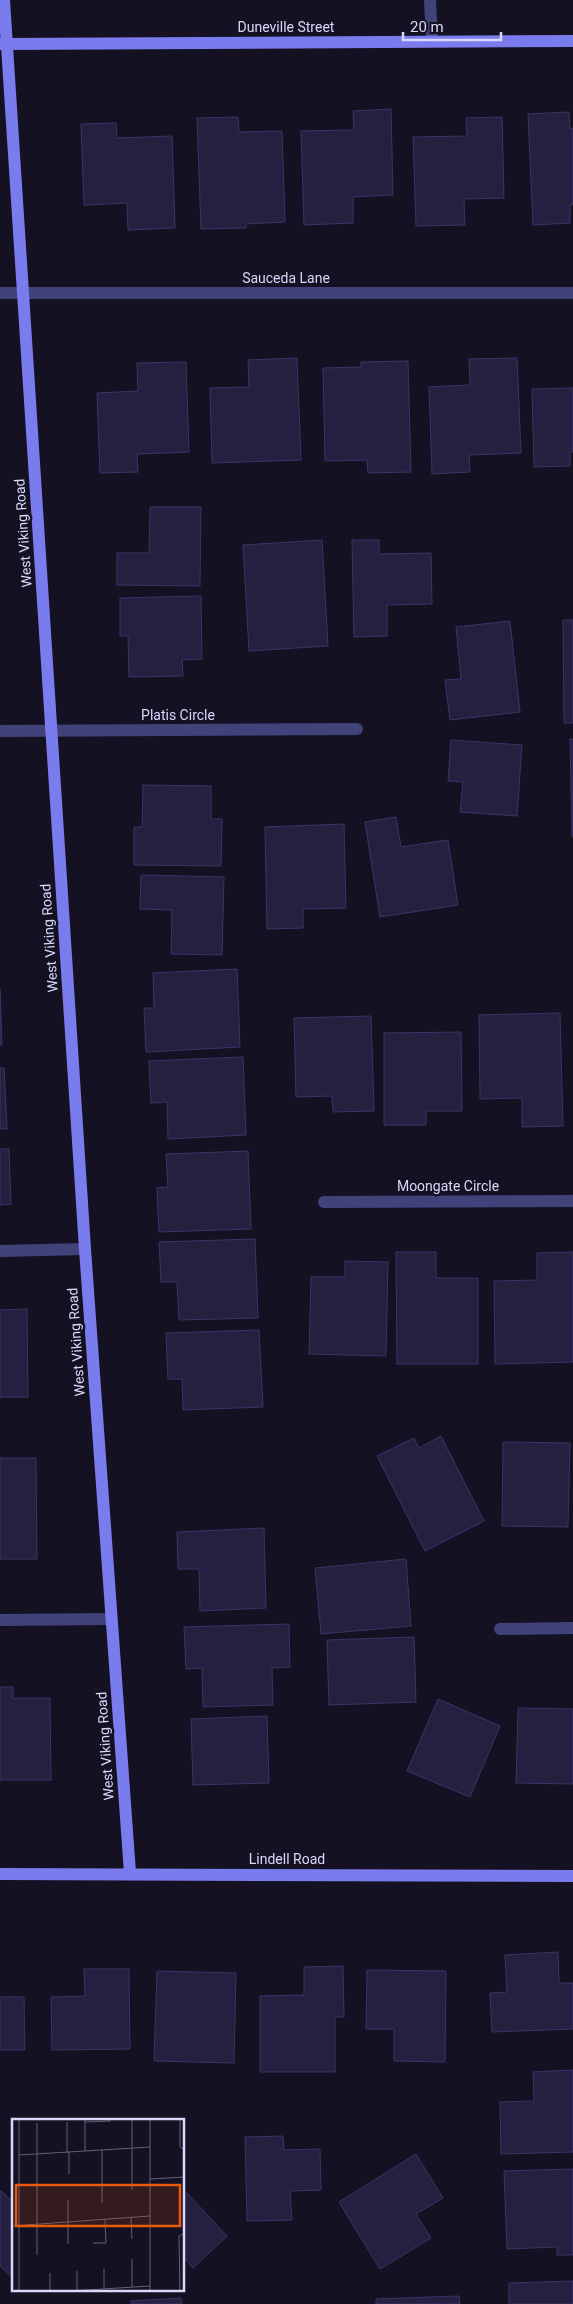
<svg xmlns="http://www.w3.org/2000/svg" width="573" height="2304" font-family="Roboto,sans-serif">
<rect width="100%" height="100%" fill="#131122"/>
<g fill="#251f40" stroke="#3c3469">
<polygon points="391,109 393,195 353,197 353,223 304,225 301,131 354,130 353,111"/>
<polygon points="569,112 570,129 573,128 573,204 570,205 570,223 533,225 528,114"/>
<polygon points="238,117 239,132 282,131 285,222 246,224 246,228 201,229 197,118"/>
<polygon points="502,117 504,198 464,199 465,225 416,226 413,137 467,136 466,118"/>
<polygon points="116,123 117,138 172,136 175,228 128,230 127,203 84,205 81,124"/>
<polygon points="297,358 301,460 212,463 210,388 249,387 248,360"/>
<polygon points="517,358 521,453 469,455 470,472 432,474 429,387 470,385 469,359"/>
<polygon points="408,361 411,472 368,473 367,460 325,461 323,368 361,367 361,362"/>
<polygon points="186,362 189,452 137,454 138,472 100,473 97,393 138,391 137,363"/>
<polygon points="573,388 573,452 570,452 570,466 534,467 532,389"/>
<polygon points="150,507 201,507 200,586 117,585 117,553 149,553"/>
<polygon points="322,540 328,646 249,651 243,545"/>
<polygon points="352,540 379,540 379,554 431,553 432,604 387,605 387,636 354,637"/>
<polygon points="201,596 202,659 182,660 183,676 129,677 128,636 120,636 120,598"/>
<polygon points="563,620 573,620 573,723 564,723"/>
<polygon points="510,621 520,712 450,720 445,680 461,679 456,627"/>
<polygon points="570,739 573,739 573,837 572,837"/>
<polygon points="451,740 522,745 517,816 460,812 463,782 448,781"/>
<polygon points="143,785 211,786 211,819 222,819 221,866 134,865 134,827 142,827"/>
<polygon points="396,817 401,847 448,840 458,905 380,917 365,822"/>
<polygon points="344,824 346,908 303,909 303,928 267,929 265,827"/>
<polygon points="141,875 224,877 222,955 171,954 172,910 140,909"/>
<polygon points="237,969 240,1047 146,1052 144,1008 154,1008 153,973"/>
<polygon points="0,989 2,1045 0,1045"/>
<polygon points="560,1013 563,1126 522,1127 522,1098 480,1099 479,1015"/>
<polygon points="371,1016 374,1111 333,1112 332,1096 296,1097 294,1018"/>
<polygon points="461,1032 462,1111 426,1111 426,1125 384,1125 384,1033"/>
<polygon points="243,1057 246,1135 168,1139 167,1102 151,1103 149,1061"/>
<polygon points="0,1068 4,1068 7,1129 0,1129"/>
<polygon points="0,1149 9,1149 11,1204 0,1205"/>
<polygon points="248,1151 251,1229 159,1232 157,1188 168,1187 166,1154"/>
<polygon points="255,1239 258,1318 179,1320 177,1282 161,1282 159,1242"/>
<polygon points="396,1252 436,1252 436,1278 478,1278 478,1364 397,1364"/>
<polygon points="573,1252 573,1362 495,1364 494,1281 537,1280 537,1253"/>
<polygon points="345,1261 388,1262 386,1356 309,1354 311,1277 345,1277"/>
<polygon points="27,1309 28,1397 0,1397 0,1310"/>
<polygon points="259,1330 263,1407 183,1410 182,1379 168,1379 166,1333"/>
<polygon points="441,1436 484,1521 425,1551 377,1456 414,1438 419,1448"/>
<polygon points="503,1442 570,1443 568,1527 502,1526"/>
<polygon points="0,1458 36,1458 37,1559 0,1559"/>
<polygon points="264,1528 266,1608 200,1611 199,1569 178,1569 177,1532"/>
<polygon points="406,1559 411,1626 321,1634 315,1568"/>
<polygon points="289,1624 290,1667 272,1668 273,1705 203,1707 202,1668 186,1669 184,1627"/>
<polygon points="414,1637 416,1702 329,1705 327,1640"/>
<polygon points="0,1687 13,1687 13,1698 50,1698 51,1780 0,1780"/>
<polygon points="438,1699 500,1726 470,1797 407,1771"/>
<polygon points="518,1708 573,1709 573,1784 516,1783"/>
<polygon points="267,1716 269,1783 193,1785 191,1719"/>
<polygon points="558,1952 559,1983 573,1983 573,2029 492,2032 490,1993 507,1992 505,1955"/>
<polygon points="343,1966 344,2017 335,2017 335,2072 260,2072 260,1996 304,1995 304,1967"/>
<polygon points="84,1969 129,1969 130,2049 52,2050 51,1997 85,1996"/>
<polygon points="367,1970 446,1971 445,2062 394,2061 394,2029 366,2029"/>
<polygon points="157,1971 236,1973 234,2063 154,2061"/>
<polygon points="0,1997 24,1997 25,2050 0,2050"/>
<polygon points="573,2070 573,2152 501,2154 500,2102 534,2101 533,2072"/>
<polygon points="283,2136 284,2150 320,2149 321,2190 290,2191 292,2220 247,2221 245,2137"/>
<polygon points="416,2154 443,2198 416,2214 431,2238 380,2269 339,2202"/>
<polygon points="573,2169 573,2255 557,2255 557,2247 507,2249 504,2171"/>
<polygon points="0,2190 14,2203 14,2276 12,2277 0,2266"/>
<polygon points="184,2190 227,2236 193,2268 184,2258"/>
<polygon points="573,2281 573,2304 509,2304 509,2283"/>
<polygon points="459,2296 460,2304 376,2304 376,2299"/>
<polygon points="181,2298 182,2304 131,2304 131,2301"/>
</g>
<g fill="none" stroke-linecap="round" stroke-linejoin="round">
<g stroke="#42427b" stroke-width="12">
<polyline points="430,0 432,41"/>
<polyline points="0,293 573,293"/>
<polyline points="0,731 357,729"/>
<polyline points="324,1202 573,1201"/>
<polyline points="0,1251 85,1249"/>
<polyline points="0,1620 111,1619"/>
<polyline points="500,1629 573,1628"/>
</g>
<g stroke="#7a7cee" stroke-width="12">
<polyline points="4,0 85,1249 130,1873"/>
<polyline points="1,44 573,41"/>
<polyline points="0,1874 573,1876"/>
</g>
</g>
<g text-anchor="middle" stroke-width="5" stroke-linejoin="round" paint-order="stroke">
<g font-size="14" fill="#d9d7fa" stroke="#131122">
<text x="286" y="32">Duneville Street</text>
<text x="286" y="283">Sauceda Lane</text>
<text transform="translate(23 533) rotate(-94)" y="5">West Viking Road</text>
<text x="178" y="720">Platis Circle</text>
<text transform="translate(49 938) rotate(-94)" y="5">West Viking Road</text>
<text x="448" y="1191">Moongate Circle</text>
<text transform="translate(76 1342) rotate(-94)" y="5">West Viking Road</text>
<text transform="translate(105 1746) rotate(-94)" y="5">West Viking Road</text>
<text x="287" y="1864">Lindell Road</text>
</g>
</g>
<g transform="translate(12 2119)">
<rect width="172" height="172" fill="#131122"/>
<path fill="none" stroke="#626078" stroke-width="1" d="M7,0V172M73,0V32M120,0V71M138,0V172M168,0V28L173,31M55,3V34M73,3L99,2M25,4V136M90,31V84M7,36L138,28M57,55V33M138,60L173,58M56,81V125M119,99L120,120M0,107L138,97M81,124H94L93,101M120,140V168M92,150V170M38,154V172M59,172L138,167M65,172V152M168,172L167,117L173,114"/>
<path fill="#e8590c" fill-opacity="0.15" stroke="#e8590c" stroke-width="2.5" d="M4,66H168V107H4Z"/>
<rect width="172" height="172" fill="none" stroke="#d9d7fa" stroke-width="2.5"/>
</g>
<path d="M403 32v8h98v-8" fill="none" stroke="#d9d7fa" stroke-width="2.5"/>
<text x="410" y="32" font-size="15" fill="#d9d7fa" stroke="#131122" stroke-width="4" paint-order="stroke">20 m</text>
</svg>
